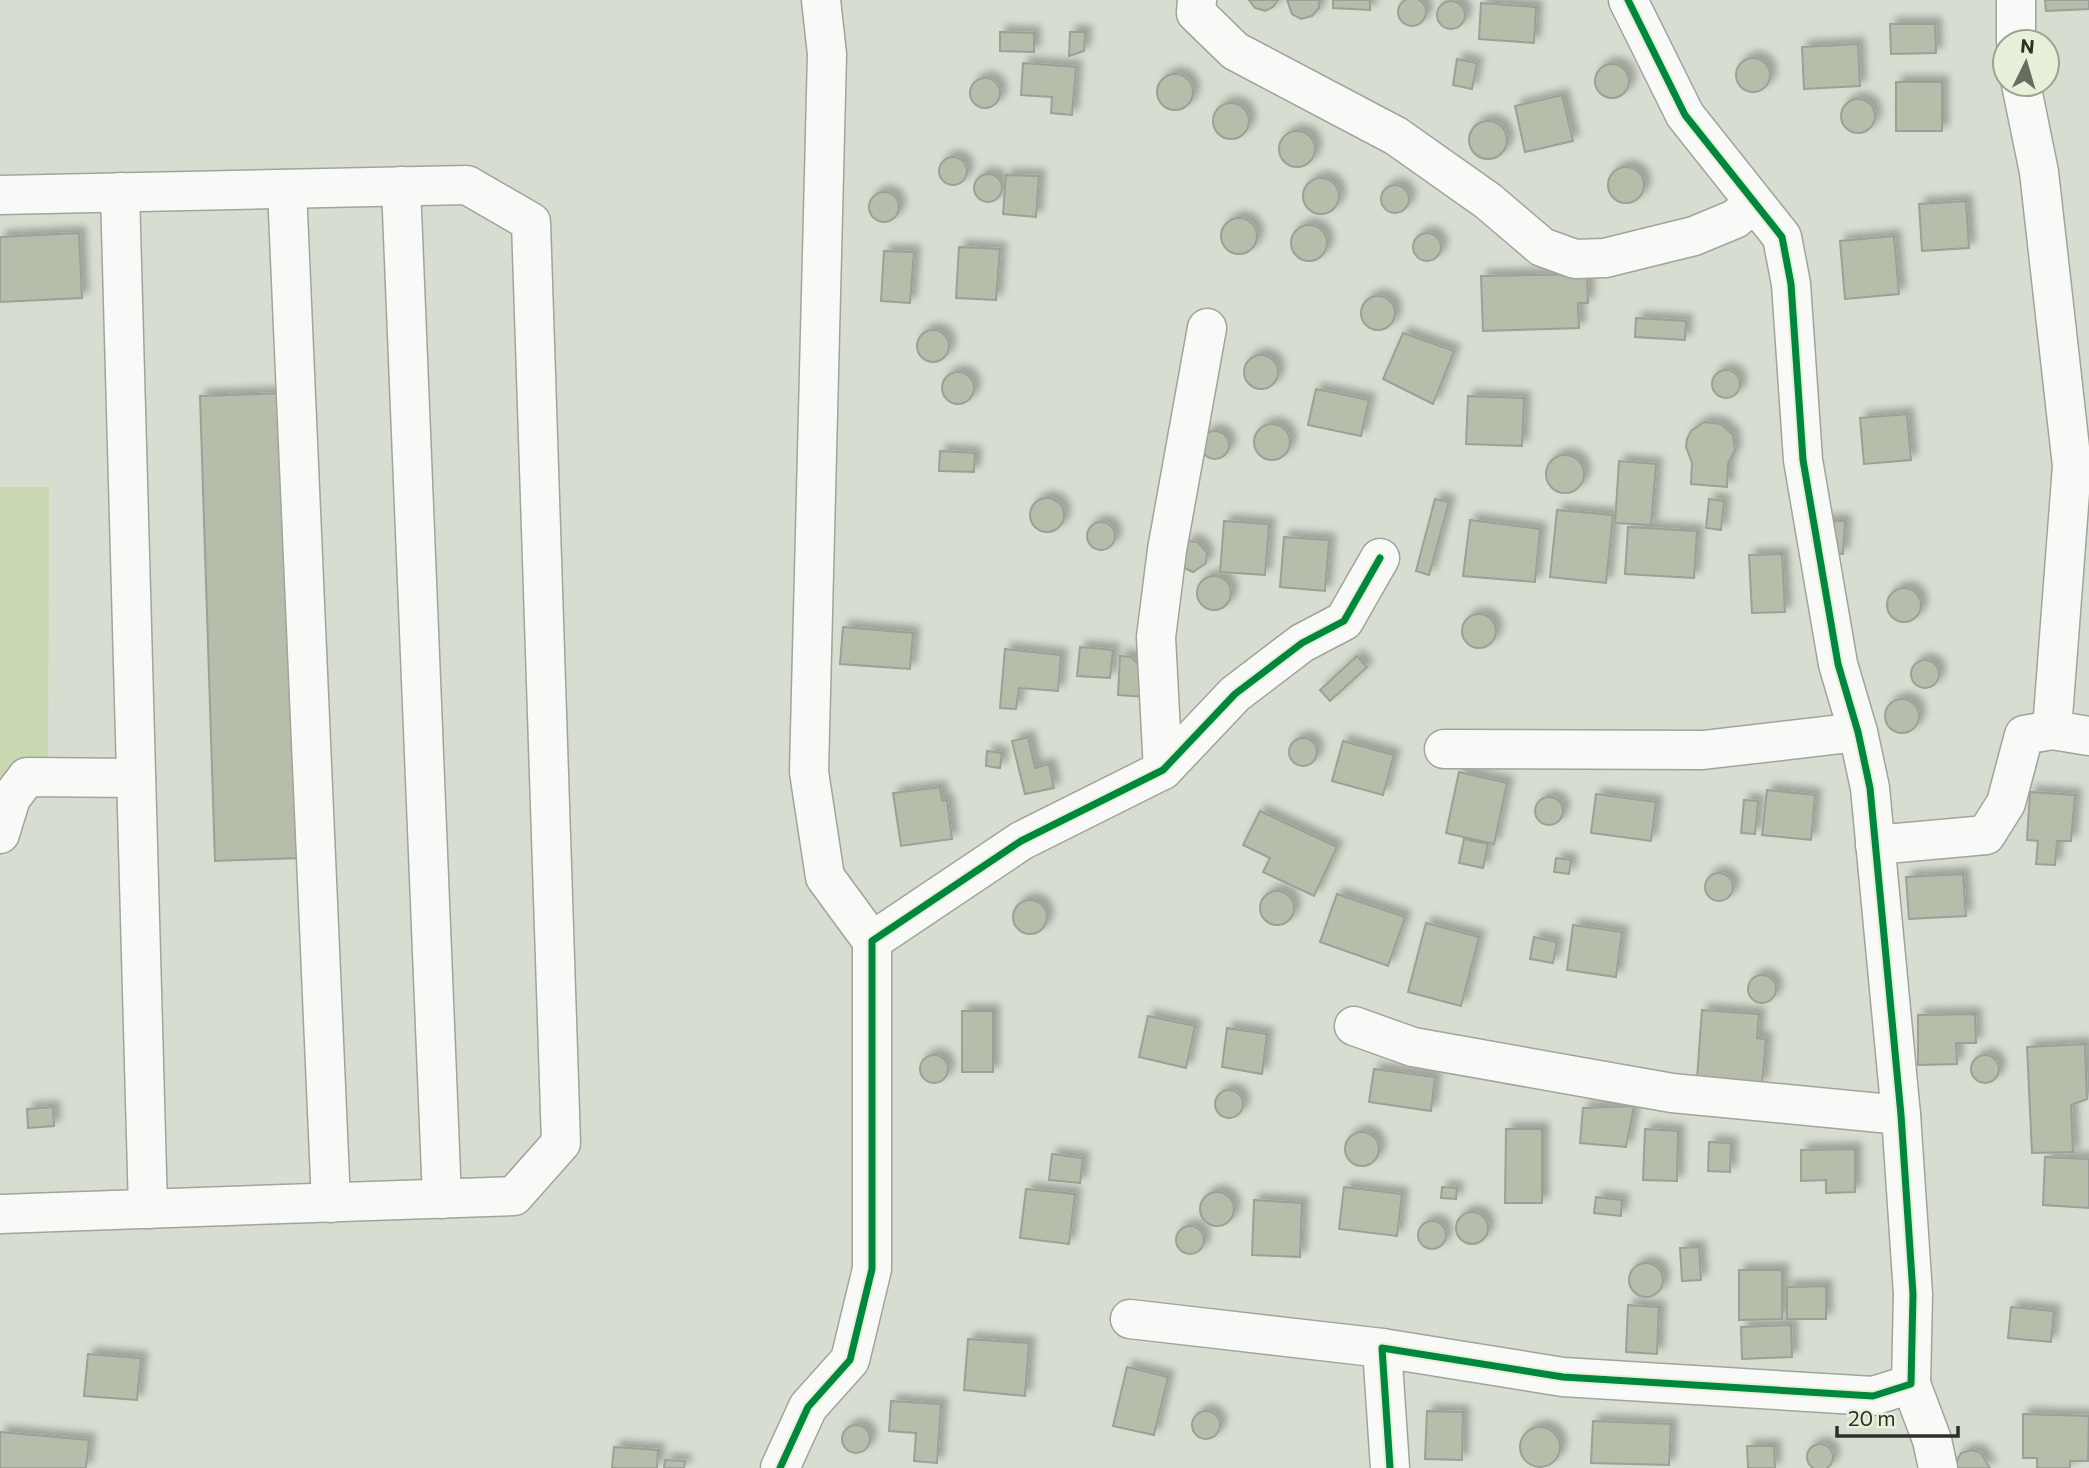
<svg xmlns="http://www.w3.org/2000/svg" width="2089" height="1468" font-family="Commissioner,sans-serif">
<defs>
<filter id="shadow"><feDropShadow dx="6" dy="-6" stdDeviation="3.5" flood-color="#0004"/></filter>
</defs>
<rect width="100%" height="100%" fill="#d8ddd1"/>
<polygon fill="#c9d8b2" points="0,487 49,487 48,785 0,785"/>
<g fill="#b6bdab" stroke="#9ca096" stroke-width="2" filter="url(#shadow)">
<circle cx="1412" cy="12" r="14"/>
<polygon points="1278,0 1273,7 1265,11 1255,8 1249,0"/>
<polygon points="1287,0 1319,0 1319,8 1312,16 1301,19 1292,14"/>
<polygon points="1333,0 1370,0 1370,10 1333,8"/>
<polygon points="2045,0 2089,0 2089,9 2046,11"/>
<circle cx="1451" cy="15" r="14"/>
<polygon points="1481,3 1536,7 1534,43 1479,39"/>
<polygon points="1890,24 1935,24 1936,53 1891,54"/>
<polygon points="1000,32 1034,33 1034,52 1000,51"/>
<polygon points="1070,32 1085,32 1084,51 1069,56"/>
<polygon points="1858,44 1860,86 1804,89 1802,47"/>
<circle cx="1753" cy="75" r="17"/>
<polygon points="1457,59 1477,63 1472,89 1453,85"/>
<polygon points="1023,63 1076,67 1072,115 1051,113 1052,97 1021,95"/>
<circle cx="1612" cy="81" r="17"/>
<circle cx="1175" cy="92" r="18"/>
<circle cx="985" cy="93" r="15"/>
<rect x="1896" y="82" width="46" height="49"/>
<polygon points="1562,95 1573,141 1525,152 1515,106"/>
<circle cx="1858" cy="116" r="17"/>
<circle cx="1231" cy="121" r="18"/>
<circle cx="1488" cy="140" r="19"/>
<circle cx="1297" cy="149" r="18"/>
<circle cx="953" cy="171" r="14"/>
<circle cx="1626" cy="185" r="18"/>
<circle cx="988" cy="188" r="14"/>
<polygon points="1006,175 1039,176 1036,217 1003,214"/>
<circle cx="1321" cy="196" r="18"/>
<circle cx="1395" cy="199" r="14"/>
<circle cx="884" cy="207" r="15"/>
<polygon points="1966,201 1969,248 1922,251 1919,204"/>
<circle cx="1239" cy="236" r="18"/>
<circle cx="1309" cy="243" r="18"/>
<circle cx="1427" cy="247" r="14"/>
<polygon points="79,233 82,298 0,302 0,237"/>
<polygon points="1894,236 1899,294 1845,299 1840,241"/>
<polygon points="959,247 1000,249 996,300 956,298"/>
<polygon points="884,251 914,252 910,303 881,301"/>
<polygon points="1587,274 1588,303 1578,303 1579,328 1483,331 1481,276"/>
<circle cx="1378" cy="313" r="17"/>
<polygon points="1636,318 1686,321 1685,340 1635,337"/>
<circle cx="933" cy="346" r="16"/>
<polygon points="1403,333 1454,351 1433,404 1383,379"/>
<circle cx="1261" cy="372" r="17"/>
<circle cx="1726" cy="384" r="14"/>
<circle cx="958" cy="388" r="16"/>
<polygon points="1316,389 1369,400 1361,436 1308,425"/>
<polygon points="286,393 301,858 215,861 200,396"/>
<polygon points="1468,396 1524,398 1522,446 1466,444"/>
<polygon points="1907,414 1911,460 1864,464 1860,418"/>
<polygon points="1704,422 1721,424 1733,435 1735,450 1728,464 1727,487 1691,484 1692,463 1686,447 1687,439 1691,431"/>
<circle cx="1272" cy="442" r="18"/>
<circle cx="1215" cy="445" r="14"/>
<polygon points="940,451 975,453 974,472 939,471"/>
<circle cx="1565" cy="474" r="19"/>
<polygon points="1619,461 1656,464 1651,525 1615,523"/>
<circle cx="1047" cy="515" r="17"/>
<polygon points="1435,499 1449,502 1429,575 1416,571"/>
<polygon points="1709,499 1724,501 1721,530 1706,528"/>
<polygon points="1557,510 1613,515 1606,583 1550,577"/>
<polygon points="1470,520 1540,529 1535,582 1463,576"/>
<polygon points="1224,521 1269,524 1265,575 1220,572"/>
<polygon points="1821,521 1845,521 1843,554 1820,553"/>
<circle cx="1101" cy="536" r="14"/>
<polygon points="1628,527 1697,531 1694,578 1625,574"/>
<polygon points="1284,537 1329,540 1325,591 1280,587"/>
<polygon points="1188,541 1198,542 1207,553 1206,563 1193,572 1180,566"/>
<polygon points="1782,554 1785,612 1752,613 1749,555"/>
<circle cx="1214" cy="593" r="17"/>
<circle cx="1904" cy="605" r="17"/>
<circle cx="1479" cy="631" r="17"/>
<polygon points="843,627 913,633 910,669 840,664"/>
<polygon points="1080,647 1113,650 1110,678 1077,676"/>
<polygon points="1005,649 1061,655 1058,691 1019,688 1016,709 1000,708"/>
<polygon points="1120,656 1131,657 1148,674 1147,697 1118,695"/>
<polygon points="1357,656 1367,667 1330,701 1320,690"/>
<circle cx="1925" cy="674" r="14"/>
<circle cx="1902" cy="716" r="17"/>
<polygon points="1028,737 1035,768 1049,764 1054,788 1025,794 1012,741"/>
<circle cx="1303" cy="752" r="14"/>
<polygon points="1343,741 1394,755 1383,795 1332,781"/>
<polygon points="987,751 1002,753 1000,768 986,766"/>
<polygon points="1459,772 1507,783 1494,844 1446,833"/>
<polygon points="940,787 942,801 947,800 952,839 901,846 893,793"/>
<polygon points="1767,790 1815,795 1811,840 1762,835"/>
<polygon points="2030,792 2075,795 2071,841 2057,841 2055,865 2036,864 2038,841 2027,840"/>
<polygon points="1596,794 1656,802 1651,841 1591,833"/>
<circle cx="1549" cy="811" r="14"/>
<polygon points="1744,800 1758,801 1755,834 1741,833"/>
<polygon points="1260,811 1337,847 1314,896 1263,872 1270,858 1243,845"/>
<polygon points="1464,839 1488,844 1483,868 1459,863"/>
<polygon points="1556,858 1571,860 1569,874 1554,872"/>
<circle cx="1719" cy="887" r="14"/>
<polygon points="1963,874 1966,916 1909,919 1906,877"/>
<circle cx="1277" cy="908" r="17"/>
<polygon points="1337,894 1405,917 1388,966 1320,942"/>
<circle cx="1030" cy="917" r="17"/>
<polygon points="1426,923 1479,937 1461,1006 1408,992"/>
<polygon points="1573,925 1622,932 1616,977 1567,970"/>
<polygon points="1534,937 1557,942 1553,963 1530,959"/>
<circle cx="1762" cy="989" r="14"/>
<polygon points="1702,1010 1759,1014 1757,1038 1766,1039 1762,1084 1697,1079"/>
<rect x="962" y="1011" width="31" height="61"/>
<polygon points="1975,1014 1976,1043 1956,1043 1957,1064 1918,1065 1918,1015"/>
<polygon points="1148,1016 1195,1026 1186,1068 1139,1057"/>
<polygon points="1227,1028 1267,1034 1262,1074 1222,1067"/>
<polygon points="2085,1044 2087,1099 2071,1105 2073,1152 2032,1153 2027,1047"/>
<circle cx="934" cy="1069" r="14"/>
<circle cx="1985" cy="1069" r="14"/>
<polygon points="1374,1069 1435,1077 1431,1111 1369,1102"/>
<circle cx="1229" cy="1104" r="14"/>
<polygon points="1634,1106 1626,1147 1580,1143 1583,1108"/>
<polygon points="53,1107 54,1126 28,1128 27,1109"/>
<polygon points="1506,1129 1542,1129 1542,1203 1505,1203"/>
<polygon points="1645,1129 1678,1131 1677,1181 1643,1180"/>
<circle cx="1362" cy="1149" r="17"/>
<polygon points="1709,1142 1731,1143 1730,1172 1708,1171"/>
<polygon points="1855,1149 1855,1192 1826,1193 1826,1180 1801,1181 1801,1150"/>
<polygon points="1052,1154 1083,1158 1080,1183 1049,1180"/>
<polygon points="2045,1157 2089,1159 2089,1208 2043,1205"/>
<polygon points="1344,1187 1402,1194 1397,1236 1339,1229"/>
<polygon points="1442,1187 1457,1188 1456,1199 1441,1198"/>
<polygon points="1026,1189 1075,1194 1069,1244 1020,1238"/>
<circle cx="1217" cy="1209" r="17"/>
<polygon points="1596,1197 1622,1200 1621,1216 1594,1213"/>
<polygon points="1254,1200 1302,1203 1300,1257 1252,1255"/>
<circle cx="1472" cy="1228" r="16"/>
<circle cx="1432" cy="1235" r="14"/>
<circle cx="1190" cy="1240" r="14"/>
<polygon points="1699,1247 1701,1280 1682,1281 1680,1248"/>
<circle cx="1646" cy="1280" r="17"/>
<polygon points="1739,1270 1782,1270 1782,1319 1739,1320"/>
<polygon points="1826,1286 1826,1319 1787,1319 1787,1287"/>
<polygon points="1628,1305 1659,1307 1657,1354 1626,1352"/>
<polygon points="2011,1307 2054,1311 2051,1342 2008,1338"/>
<polygon points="1791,1325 1792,1357 1742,1359 1741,1327"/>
<polygon points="968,1339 1029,1343 1025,1396 964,1390"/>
<polygon points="88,1354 141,1358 137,1400 84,1396"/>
<polygon points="1127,1367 1168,1377 1154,1435 1113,1426"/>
<polygon points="891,1401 941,1404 937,1463 914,1461 916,1433 889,1431"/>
<circle cx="1206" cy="1425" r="14"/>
<polygon points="1427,1411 1463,1412 1462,1460 1425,1459"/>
<polygon points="2023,1414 2089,1416 2088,1461 2070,1461 2070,1468 2037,1468 2037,1458 2023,1458"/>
<polygon points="1593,1421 1671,1424 1669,1465 1591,1463"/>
<circle cx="856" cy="1439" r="14"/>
<circle cx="1540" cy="1447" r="20"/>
<polygon points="0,1432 89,1440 86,1468 0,1468"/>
<circle cx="1820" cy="1457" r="13"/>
<polygon points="1747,1446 1774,1446 1775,1468 1748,1468"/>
<polygon points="614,1447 658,1450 657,1468 612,1468"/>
<polygon points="1971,1450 1980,1452 1990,1468 1953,1468 1961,1453"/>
<polygon points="665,1460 685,1461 684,1468 664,1468"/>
</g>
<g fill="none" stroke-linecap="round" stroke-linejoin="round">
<g stroke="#a0a49b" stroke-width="41">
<g id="minor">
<polyline points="821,0 827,54 809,772 825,877 872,941"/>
<polyline points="1197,0 1196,13 1235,51 1396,136 1488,201 1542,247 1575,259 1605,258 1694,236 1735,219 1754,203"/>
<polyline points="2016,42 2016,0"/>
<polyline points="2021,84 2039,172 2072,466 2052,730 2089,736"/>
<polyline points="401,186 442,1199"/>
<polyline points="287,189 331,1203"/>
<polyline points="120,192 148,1209"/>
<polyline points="0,195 467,185 531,222 561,1143 514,1196 0,1214"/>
<polyline points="1444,749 1703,750 1858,732"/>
<polyline points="1163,770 1156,637 1167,550 1207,328"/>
<polyline points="0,834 11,798 27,777 136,778"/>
<polyline points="1875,845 1986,835 2006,803 2024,735 2052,730"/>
<polyline points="1354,1026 1413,1047 1672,1093 1901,1115"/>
<polyline points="1130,1319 1382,1348"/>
<polyline points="1911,1384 1932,1440 1938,1468"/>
<polyline points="780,1468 808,1407 850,1360 872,1269 872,941 1021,841 1163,770 1235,694 1302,643 1344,621 1380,558"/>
<polyline points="1390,1468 1382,1348 1563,1377 1873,1396 1911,1384 1913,1294 1901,1115 1870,788 1858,732 1838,664 1803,460 1791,284 1782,237 1685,115 1628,0"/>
</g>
</g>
<use href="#minor" stroke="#f9faf8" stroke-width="38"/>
<g stroke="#e7f0d8" stroke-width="11">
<g id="cycleway">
<polyline points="780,1468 808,1407 850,1360 872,1269 872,941 1021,841 1163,770 1235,694 1302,643 1344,621 1380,558"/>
<polyline points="1390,1468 1382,1348 1563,1377 1873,1396 1911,1384 1913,1294 1901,1115 1870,788 1858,732 1838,664 1803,460 1791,284 1782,237 1685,115 1628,0"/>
</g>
</g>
<use href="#cycleway" stroke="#00873e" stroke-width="7"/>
</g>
<g transform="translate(2026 63) rotate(5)"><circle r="33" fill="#e7f0d8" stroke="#9ca391" stroke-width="2"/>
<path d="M0-5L12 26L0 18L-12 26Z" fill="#686d62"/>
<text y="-10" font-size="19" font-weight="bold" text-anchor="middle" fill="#2c3027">N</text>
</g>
<path d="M1837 1426v10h121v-10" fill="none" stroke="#2c3027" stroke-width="3.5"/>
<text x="1848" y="1426" font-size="21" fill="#2c3027" stroke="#e7f0d8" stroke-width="5" paint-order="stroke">20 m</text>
</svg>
